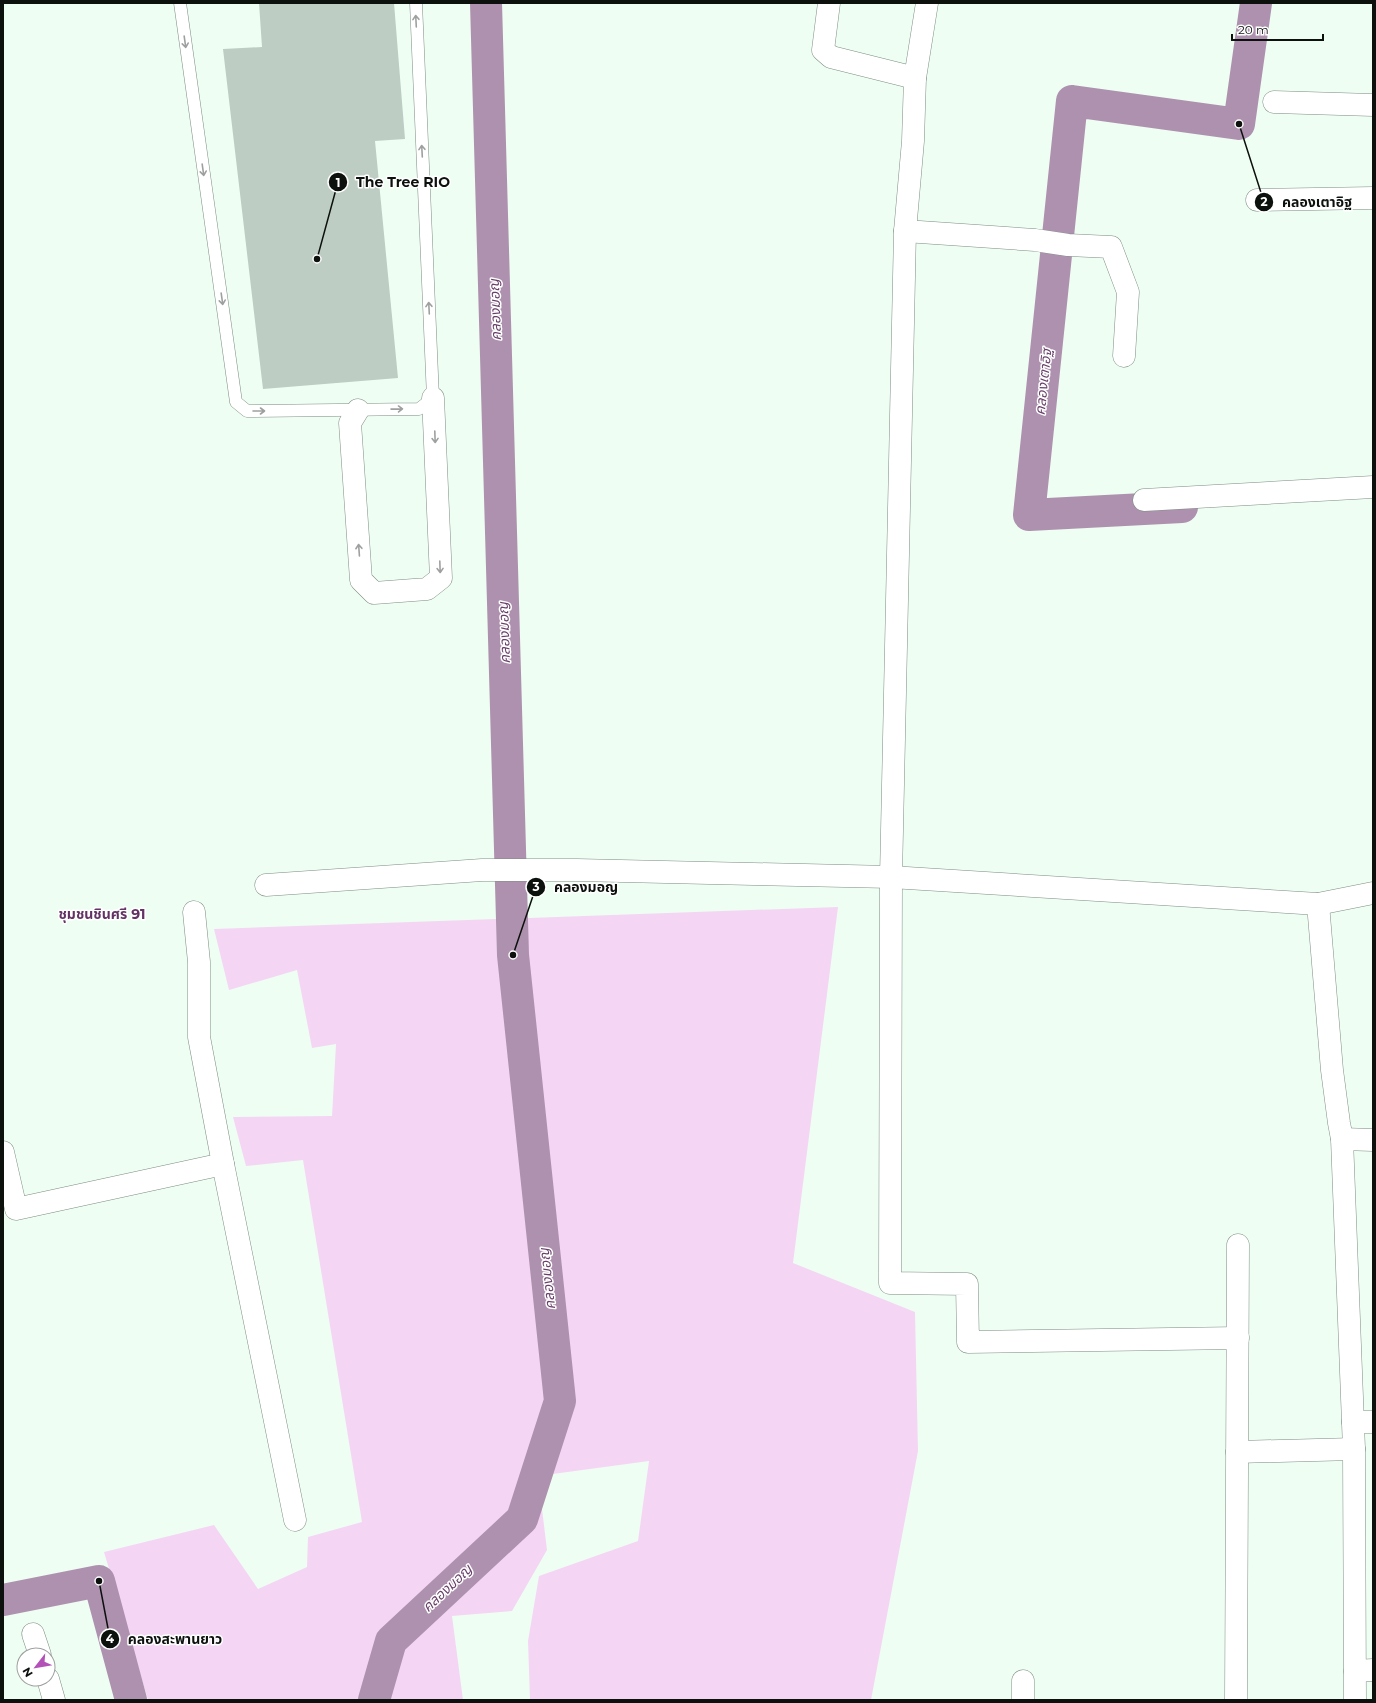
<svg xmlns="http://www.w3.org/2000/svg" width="1376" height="1703" font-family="Montserrat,'Noto Sans Thai',sans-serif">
<rect width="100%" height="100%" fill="#eefef3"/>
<polygon fill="#f4d6f4" points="838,907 793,1263 915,1312 918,1451 871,1700 530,1700 528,1641 539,1576 638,1541 649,1461 538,1476 547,1550 512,1611 452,1616 463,1700 148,1700 104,1552 214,1525 258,1589 307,1567 308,1537 362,1522 303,1160 246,1166 233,1117 332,1116 336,1044 312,1048 297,970 229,990 214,929"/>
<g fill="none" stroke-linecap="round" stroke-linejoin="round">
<g stroke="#ae91ae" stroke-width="32">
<polyline points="1182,507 1029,515 1072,101 1239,124 1256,3"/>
<polyline points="3,1600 99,1581 131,1700"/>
<polyline points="374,1700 391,1641 522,1519 560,1401 513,955 486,3"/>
</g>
</g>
<polygon fill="#becdc3" points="259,3 394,3 405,139 375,141 398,378 263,389 223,49 262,47"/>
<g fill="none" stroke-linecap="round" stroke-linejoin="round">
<g stroke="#7f8d84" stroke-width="13">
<polyline id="service" points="180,3 236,402 247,411 419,409 433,398 416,3"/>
</g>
<g stroke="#7f8d84" stroke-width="23">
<g id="minor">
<polyline points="829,3 823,50 831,57 915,78"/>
<polyline points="927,3 915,78 913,141 905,231 891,877 890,1283 967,1284 968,1342 1238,1338"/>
<polyline points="1274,102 1373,105"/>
<polyline points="1257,200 1373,198"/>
<polyline points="905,231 1035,240 1068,245 1111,247 1128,292 1124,356"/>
<polyline points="358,410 350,423 361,580 374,593 427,589 441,578 433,398"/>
<polyline points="1144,500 1373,487"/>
<polyline points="266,885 482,870 577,870 891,877 1318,904 1373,893"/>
<polyline points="1318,904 1332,1070 1339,1123 1342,1139 1354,1449 1355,1700"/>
<polyline points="1342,1139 1373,1140"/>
<polyline points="3,1152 16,1209 223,1164 199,1037 199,962 194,912"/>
<polyline points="223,1164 295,1520"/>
<polyline points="1353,1422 1373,1422"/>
<polyline points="1237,1452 1354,1449"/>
<polyline points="33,1634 40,1655"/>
<polyline points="1355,1671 1373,1670"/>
<polyline points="48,1679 54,1700"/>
<polyline points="1023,1681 1023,1700"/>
<polyline points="1236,1700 1238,1245"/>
</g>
</g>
<use href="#service" stroke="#fff" stroke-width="12"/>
<use href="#minor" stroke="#fff" stroke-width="22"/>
</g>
<defs><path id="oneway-shaft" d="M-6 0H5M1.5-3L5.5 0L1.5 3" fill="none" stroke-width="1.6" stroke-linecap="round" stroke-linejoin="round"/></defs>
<g stroke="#9ea09f">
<use href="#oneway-shaft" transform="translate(416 21) rotate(-93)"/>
<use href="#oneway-shaft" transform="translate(185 42) rotate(82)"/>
<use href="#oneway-shaft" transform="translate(422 151) rotate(-93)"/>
<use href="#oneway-shaft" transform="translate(203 170) rotate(82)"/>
<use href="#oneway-shaft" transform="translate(222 299) rotate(82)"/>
<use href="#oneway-shaft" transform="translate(429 308) rotate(-93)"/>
<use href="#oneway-shaft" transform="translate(397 409) rotate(-1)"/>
<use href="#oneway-shaft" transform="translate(259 411)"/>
<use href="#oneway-shaft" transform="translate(435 437) rotate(88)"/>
<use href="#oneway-shaft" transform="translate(359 550) rotate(-94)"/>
<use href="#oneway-shaft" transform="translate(440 567) rotate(88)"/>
</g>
<g text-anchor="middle" stroke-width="3" stroke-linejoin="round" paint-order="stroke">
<g font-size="14" font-style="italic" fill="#673f69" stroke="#fff">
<text transform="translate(495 310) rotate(-92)" y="5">คลองมอญ</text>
<text transform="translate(1043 382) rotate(-84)" y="5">คลองเตาอิฐ</text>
<text transform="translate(504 633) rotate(-92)" y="5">คลองมอญ</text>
<text transform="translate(547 1279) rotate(-96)" y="5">คลองมอญ</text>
<text transform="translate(447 1588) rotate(-43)" y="5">คลองมอญ</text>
</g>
<g font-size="14" font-weight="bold" fill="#633365" stroke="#fff">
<text x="102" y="919">ชุมชนชินศรี 91</text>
</g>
</g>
<path fill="none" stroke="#0c110e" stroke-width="1.5" d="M317 259L338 182M1239 124L1264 202M513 955L536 887M99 1581L110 1639"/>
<g fill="#0c110e" stroke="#fff" stroke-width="1.5">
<circle cx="317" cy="259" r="4"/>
<circle cx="1239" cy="124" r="4"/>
<circle cx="513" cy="955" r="4"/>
<circle cx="99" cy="1581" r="4"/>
<circle cx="338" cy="182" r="10"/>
<circle cx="1264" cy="202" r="10"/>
<circle cx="536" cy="887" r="10"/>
<circle cx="110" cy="1639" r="10"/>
</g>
<g font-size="12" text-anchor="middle" font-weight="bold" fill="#fff">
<text x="338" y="187">1</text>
<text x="1264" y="206">2</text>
<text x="536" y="891">3</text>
<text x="110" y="1643">4</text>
</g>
<g font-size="14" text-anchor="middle" font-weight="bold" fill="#0c110e" stroke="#fff" stroke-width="3" stroke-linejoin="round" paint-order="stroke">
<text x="403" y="187">The Tree RIO</text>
<text x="1317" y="207">คลองเตาอิฐ</text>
<text x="586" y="892">คลองมอญ</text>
<text x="175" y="1644">คลองสะพานยาว</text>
</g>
<rect width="1376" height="1703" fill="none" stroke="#0c110e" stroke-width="8"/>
<g transform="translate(36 1667) rotate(239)"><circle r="19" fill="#ffffff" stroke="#9ea09f"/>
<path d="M0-3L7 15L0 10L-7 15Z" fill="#b351b9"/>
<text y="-6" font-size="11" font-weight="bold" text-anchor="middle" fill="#0c110e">N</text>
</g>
<path d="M1232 34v6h91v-6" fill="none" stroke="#0c110e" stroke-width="2"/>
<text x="1238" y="34" font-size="12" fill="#0c110e" stroke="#ffffff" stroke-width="3" paint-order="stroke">20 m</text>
</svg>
